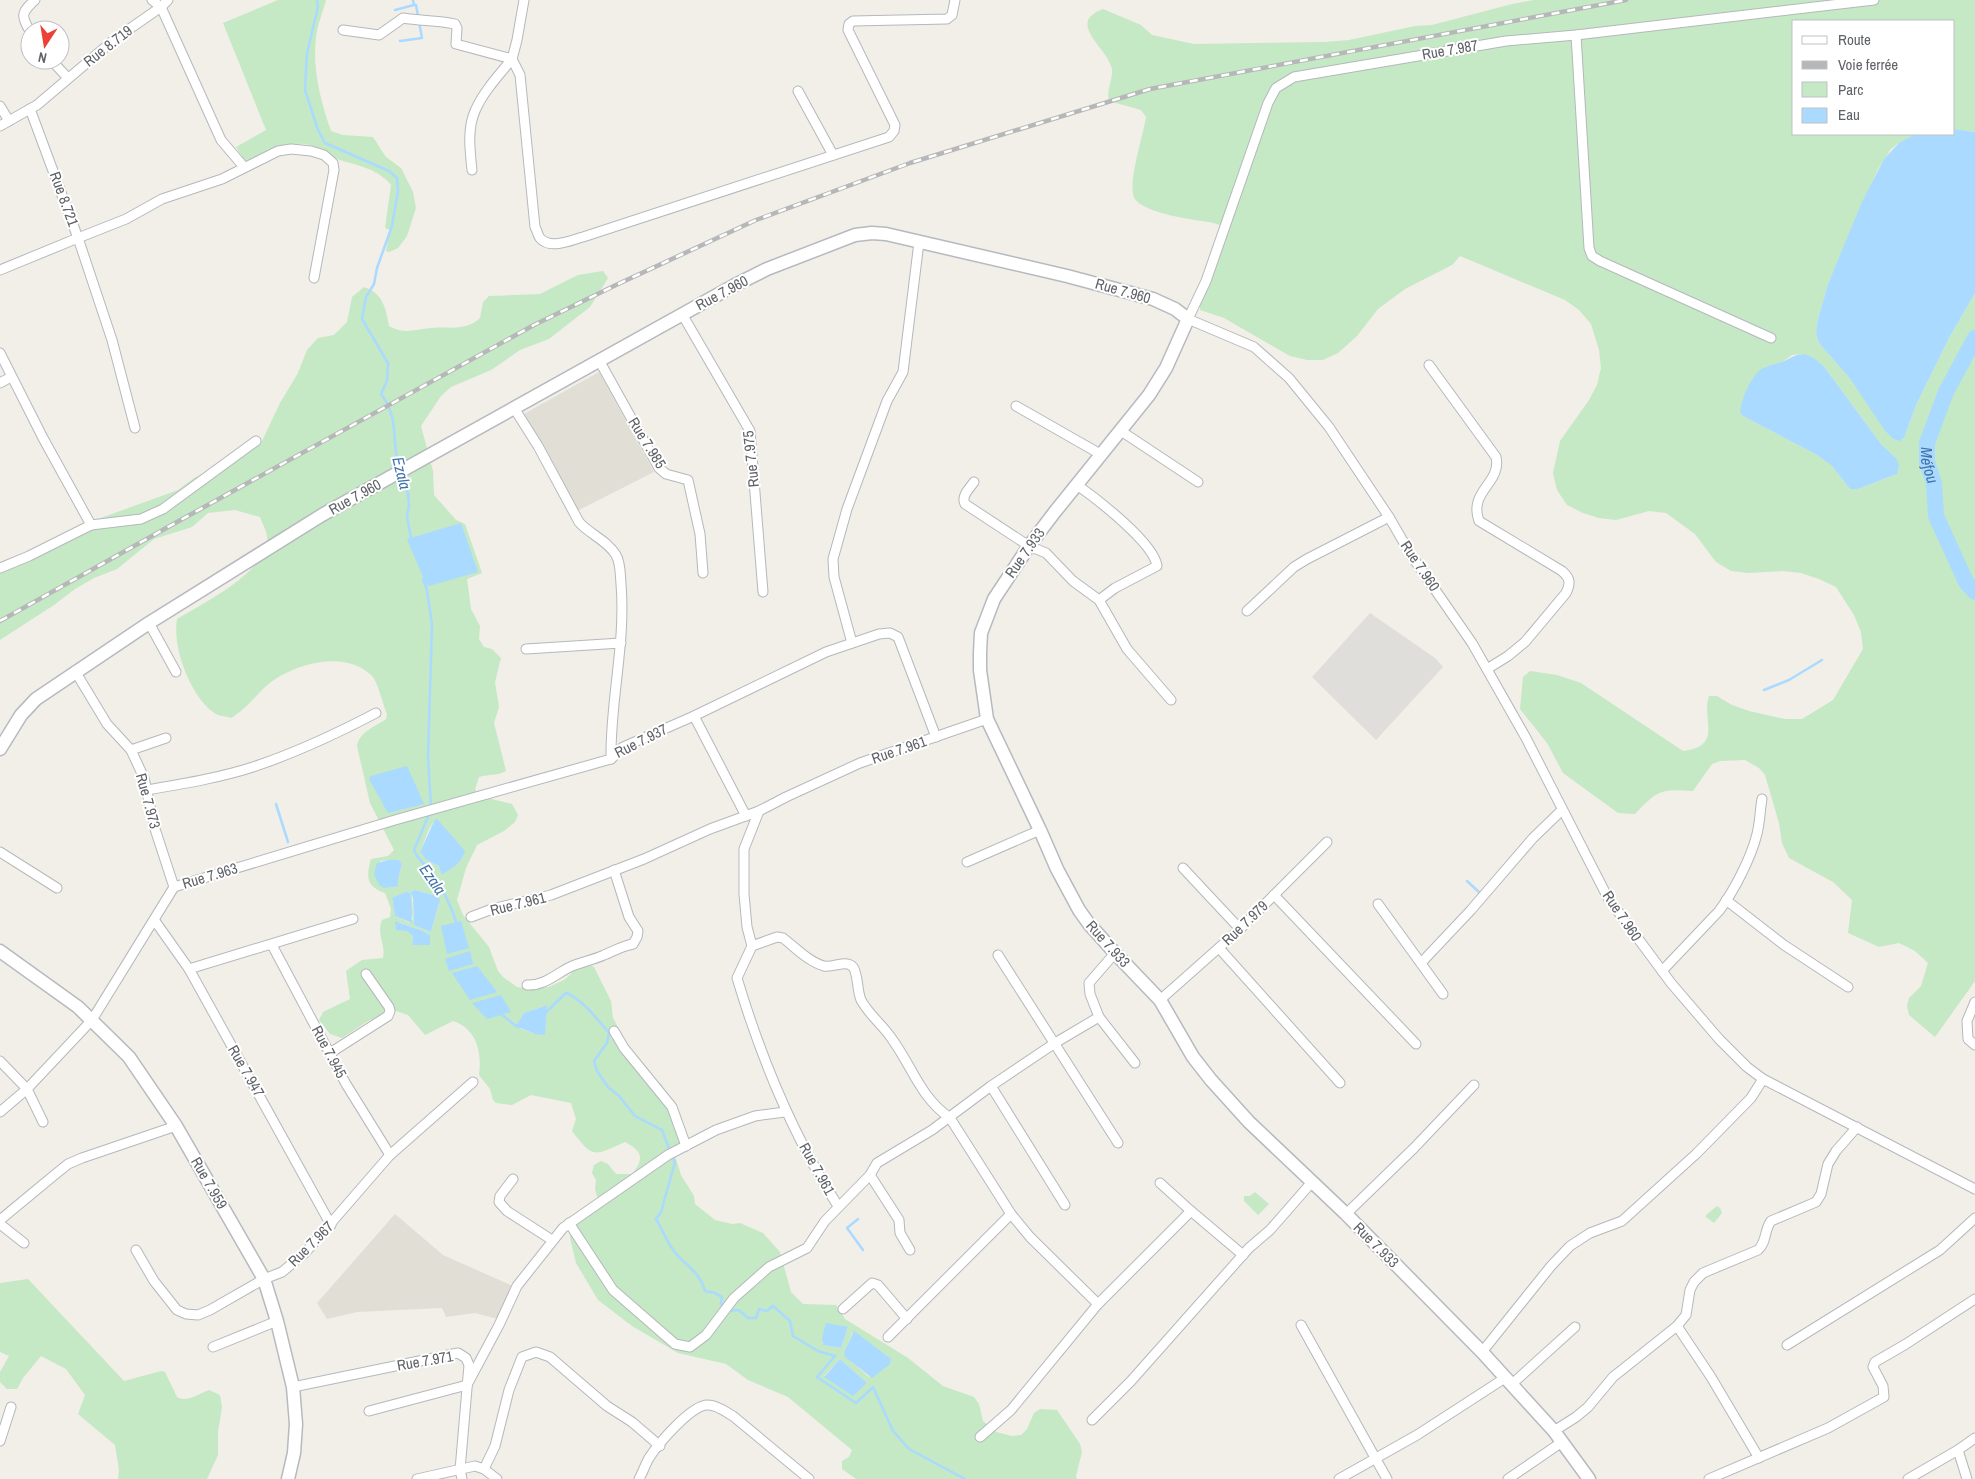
<svg xmlns="http://www.w3.org/2000/svg" width="1975" height="1479" font-family="'Archivo Narrow',sans-serif">
<rect width="100%" height="100%" fill="#f1efe8"/>
<polygon fill="#e0deda" points="1370,613 1435,658 1443,667 1376,740 1312,677"/>
<g fill="#e1ded6">
<polygon points="599,372 654,472 577,511 522,415"/>
<polygon points="395,1214 443,1255 515,1287 501,1320 475,1313 446,1317 442,1308 357,1312 327,1319 317,1303"/>
</g>
<g fill="#c5e8c5" fill-rule="evenodd">
<path d="M278,0H326C323,12 317,25 316,38C312,69 321,102 331,131L343,135L373,137L386,157L401,168L413,192L416,208L407,236L398,248L389,252L386,251L390,230L385,228L391,185C379,170 361,166 343,161C332,158 323,151 312,146C294,138 262,154 245,161L236,147L266,130L223,23Z"/>
<path d="M1534,0H1975V132L1954,129V21H1794V134H1918L1899,143L1891,149L1878,169L1828,284L1818,319L1816,334L1819,343L1851,380L1893,439L1902,440L1904,438L1916,405L1949,338L1975,293V981L1935,1037L1909,1015L1907,1006L1909,998L1921,986L1928,963L1915,951L1899,943L1879,947L1848,933L1852,900L1833,882L1789,858L1782,843L1779,823L1765,775L1759,768L1745,760L1720,761L1712,764L1693,791C1660,789 1658,790 1635,814L1618,813L1563,773L1547,743L1520,709L1523,677L1530,671L1557,675L1581,683L1683,751C1724,746 1701,719 1709,696H1717L1732,705L1749,711L1785,719H1802L1833,700L1863,649L1861,632L1854,615L1836,587L1819,579L1801,573L1783,571L1748,573L1731,571L1716,562L1695,534L1666,513L1649,511L1616,520L1599,518L1583,513L1567,505L1557,490L1553,473L1560,441L1589,400L1597,385L1601,368L1599,350L1591,324L1579,310L1565,300L1460,256L1452,265L1405,289L1378,309L1357,336L1338,353L1323,360H1307L1290,356L1224,318L1200,310V302L1229,230C1216,221 1204,222 1189,219C1176,217 1142,210 1135,199C1126,186 1144,134 1146,117L1141,110L1109,101C1106,90 1113,80 1112,69C1108,48 1065,23 1103,9L1141,25L1152,35L1194,44L1325,42L1349,40L1415,26L1432,25L1512,4ZM1804,354L1825,368L1881,444L1896,458L1895,475L1858,489H1850L1832,466L1817,455L1743,416L1741,407L1753,378L1765,367L1782,362L1792,355Z"/>
<path d="M603,271L608,278L590,307L549,339L520,350L491,370L451,387L441,396L421,426L433,471L434,495L456,520L465,524L482,573L467,579L471,609L480,626L479,639L484,647L492,649L501,658L495,682L499,707L494,723L506,771C497,776 489,774 479,777L475,789L479,796L512,804L518,815L515,822L504,831L477,845L466,868L457,900L463,915L489,947L498,971L503,977L517,987L534,990L549,987L564,980L571,974L575,961H583L594,967L611,1001L613,1018L629,1048L644,1071L661,1084L678,1113L683,1143L675,1156L681,1175L694,1196L695,1204L715,1220L732,1224L740,1223L763,1233L780,1252L791,1292L803,1304L836,1305L845,1319L908,1358L943,1386L974,1397L979,1404L983,1421L996,1432L1012,1436L1021,1435L1027,1429L1034,1413L1040,1409L1057,1410L1080,1444L1082,1452L1076,1476L1077,1479H856L842,1469V1461L849,1457L852,1450L788,1397L748,1380L726,1364L678,1353L632,1326L598,1300L576,1263L570,1238L571,1230L584,1208L598,1200L595,1189L596,1180L592,1173L594,1165L601,1161L608,1164L616,1174H632C645,1158 642,1151 625,1142C594,1156 593,1159 572,1131L576,1119L571,1103L531,1095L512,1105L496,1103L493,1100L490,1089L479,1075C482,1052 477,1029 453,1021L425,1035L408,1015L396,1011L368,1021L342,1038L330,1034L319,1020L323,1012L350,999L346,971L362,960L383,958C386,944 376,934 382,920L390,917L391,909L385,893C366,887 366,876 371,859L388,856L394,850L370,803L357,746C360,731 375,727 386,719L387,714C383,705 378,681 371,675C345,650 297,663 271,682C257,693 247,709 231,718C225,716 217,716 213,712C190,695 172,647 177,619C202,604 262,574 267,543C269,535 263,525 260,517L235,510L208,513L192,527L154,539L117,569L94,578L75,589L54,605L0,640V573L56,546L83,526L98,519L178,490L194,478L225,463L262,441L280,403L298,373L307,350L318,338L334,335L347,322L352,297L364,287C383,293 386,309 389,326C404,335 416,329 431,328C450,326 465,332 480,318L483,302L489,296L540,294L578,275ZM435,819L448,870L441,875L439,866L426,860L420,852L429,829ZM388,860H399L402,864L398,880L379,885L376,877L380,861ZM415,890L437,896L439,905L431,932L414,925L412,898L410,892ZM392,898L412,916L413,919L410,923L395,916ZM399,922L423,931L430,935V945L412,943L413,936ZM547,1005L535,1034L517,1027L524,1013ZM848,1327L841,1348L823,1345L822,1343ZM853,1332L870,1378L845,1356V1350ZM840,1359L867,1383L860,1388L824,1376Z"/>
<polygon points="1255,1192 1269,1204 1258,1215 1244,1201 1244,1196 1250,1196"/>
<polygon points="1717,1206 1720,1208 1722,1213 1714,1223 1706,1217 1706,1215"/>
<path d="M28,1279L124,1381L161,1371L165,1372L177,1397C187,1403 198,1394 209,1390L220,1395L222,1407L218,1432V1455L207,1479H118L119,1470L115,1445L78,1414L85,1395L66,1369L41,1356L23,1378L17,1389H7L0,1382V1372L9,1356L0,1352V1283Z"/>
</g>
<g fill="#aadaff">
<polygon points="1954,129 1975,132 1975,293 1949,338 1916,405 1904,438 1900,441 1893,439 1884,429 1851,380 1819,343 1816,334 1818,319 1828,284 1862,202 1884,159 1899,143 1912,136 1918,134 1954,134"/>
<path d="M1804,354L1814,358L1825,368L1881,444L1896,458L1899,465L1897,474L1858,489H1850L1832,466L1817,455L1743,416L1740,412C1742,398 1751,375 1763,368C1769,365 1776,364 1782,362C1792,358 1792,355 1804,354Z"/>
<polygon points="461,523 478,572 429,586 426,584 407,539"/>
<polygon points="407,766 424,804 388,813 369,779 371,776"/>
<path d="M435,819H437L465,851C461,864 452,868 441,875L439,866L426,860L420,852Z"/>
<polygon points="388,860 399,860 402,864 398,880 398,886 384,888 379,885 374,874 377,863"/>
<polygon points="415,890 437,896 440,900 431,932 414,925 413,898 410,892"/>
<polygon points="406,892 410,893 411,896 412,923 395,916 392,898"/>
<polygon points="395,921 423,931 430,935 430,945 412,945 413,936 407,931 396,930"/>
<polygon points="461,921 469,948 447,954 441,926"/>
<polygon points="470,951 473,964 449,971 445,959"/>
<polygon points="477,966 497,992 470,1000 452,973"/>
<polygon points="501,995 511,1012 487,1019 472,1003"/>
<polygon points="547,1005 545,1035 535,1034 516,1026 524,1013"/>
<polygon points="826,1323 848,1327 841,1348 823,1345 822,1338"/>
<polygon points="854,1331 891,1359 890,1364 872,1378 844,1356 845,1350"/>
<polygon points="840,1359 867,1383 853,1396 824,1377"/>
</g>
<g fill="none" stroke-linecap="round" stroke-linejoin="round">
<g stroke="#aadaff" stroke-width="2.5">
<path d="M317,0L318,7L307,53L305,90L318,130L325,143L389,171L397,178L398,191L392,226L377,268L374,284L366,297L362,319L388,363L387,381L381,394C400,419 391,441 399,468"/>
<polyline points="395,10 414,5"/>
<polyline points="400,41 422,38 416,5 414,5 413,0"/>
<polyline points="402,475 408,494 409,505 407,517 411,538"/>
<polyline points="423,579 427,590 432,625 428,757 431,807"/>
<polyline points="1764,690 1789,680 1822,660"/>
<polyline points="276,804 288,842"/>
<path d="M430,812L414,850C418,860 427,866 433,875C444,890 451,906 457,924"/>
<polyline points="1467,881 1481,894"/>
<polyline points="501,1014 516,1026 520,1027"/>
<path d="M544,1014L566,993C581,998 599,1021 609,1033L607,1043L594,1061L597,1071L608,1087L619,1096L635,1116L662,1130L670,1151"/>
<path d="M672,1156L675,1162L661,1212L656,1219C662,1229 667,1242 674,1251C686,1267 699,1270 705,1291L715,1293L722,1297L721,1304L724,1308"/>
<polyline points="858,1219 847,1228 863,1250"/>
<polyline points="728,1311 739,1310 748,1318 756,1318 759,1309 767,1311 773,1306 790,1321 793,1336 818,1351 835,1356 817,1377 856,1403 873,1387 893,1431 909,1449 965,1479"/>
</g>
<path stroke="#aadaff" stroke-width="16" id="s1" d="M1975,338L1946,392L1927,443V462L1934,483L1936,516L1966,582L1975,592"/>
<g stroke="#b5b8bc" stroke-width="11">
<g id="street">
<polyline points="152,0 161,7 221,140 244,167"/>
<path d="M524,0L517,40L512,59L520,75L535,227C537,230 538,236 540,238C550,250 571,240 583,237L889,137L894,131L895,125L848,30L849,24L853,21L947,19L952,15L955,0"/>
<polyline points="1874,0 1576,35 1506,41 1294,77 1276,88 1268,103 1206,281 1188,319 1254,347 1289,378 1329,427 1389,517 1411,555 1472,643 1526,738 1608,898 1671,983 1719,1039 1747,1067 1763,1079 1975,1189"/>
<path d="M343,30L379,35L403,18C421,21 437,20 455,24L457,28L456,44L512,59C499,75 483,92 475,111C467,129 470,151 472,170"/>
<path d="M30,31C20,15 22,12 35,0"/>
<polyline points="1576,35 1589,248 1592,256 1600,261 1771,338"/>
<polyline points="51,60 68,78"/>
<polyline points="798,91 833,155"/>
<polyline points="0,106 9,121"/>
<polyline points="0,126 37,105 115,39 161,7 168,0"/>
<polyline points="0,270 78,238 30,109"/>
<polyline points="682,314 750,431 763,592"/>
<polyline points="0,353 43,438 91,525"/>
<polyline points="600,362 659,468 666,474 688,480 700,534 703,573"/>
<path d="M1429,365L1496,457C1502,483 1468,491 1479,521L1562,571C1570,578 1571,583 1566,593L1525,642L1508,656L1487,669"/>
<polyline points="0,383 11,377"/>
<polyline points="1016,406 1102,455"/>
<path d="M514,408L538,446L579,522C589,534 607,540 616,555C621,564 620,574 621,584C626,643 610,701 611,759L623,747L694,716L826,652L879,634L890,633L898,637L936,737"/>
<polyline points="135,428 112,340 78,238 126,219 162,199 222,179 278,151 291,149 311,151 324,155 333,163 334,170 314,278"/>
<polyline points="1121,431 1198,482"/>
<path d="M974,482C969,489 961,496 965,504L1029,546L1046,553L1073,581L1099,600L1127,649L1171,700"/>
<path d="M1077,485C1097,499 1154,543 1157,566L1115,588L1099,600"/>
<polyline points="0,568 29,556 91,525 141,519 163,509 256,441"/>
<polyline points="1247,611 1294,567 1307,559 1389,517"/>
<polyline points="149,623 176,672"/>
<polyline points="852,643 834,577 833,559 847,509 887,401 903,372 919,242"/>
<polyline points="526,649 621,643"/>
<polyline points="75,671 107,724 131,750 144,778 155,829 174,887"/>
<polyline points="694,716 746,816"/>
<polyline points="131,750 166,738"/>
<path d="M147,790C182,784 219,778 253,767C295,753 336,734 376,713"/>
<path d="M759,811L744,849V894L747,927L752,946L737,978C761,1058 793,1136 838,1206"/>
<polyline points="0,852 57,888"/>
<polyline points="967,862 1040,830"/>
<polyline points="1183,868 1240,929"/>
<polyline points="1274,895 1416,1044"/>
<polyline points="1726,900 1784,945 1848,987"/>
<polyline points="1378,904 1443,994"/>
<polyline points="471,917 492,909 551,895 644,859 710,829 759,811 786,797 860,763 987,719"/>
<polyline points="155,921 189,969 331,1225"/>
<polyline points="272,945 346,1084 390,1155"/>
<path d="M752,946L777,937L783,938C796,948 809,962 824,966C834,968 846,959 853,967C858,973 857,991 861,1000C869,1015 883,1025 892,1039C913,1068 920,1097 950,1118L1011,1214L1030,1237L1098,1304"/>
<polyline points="1219,948 1340,1083"/>
<polyline points="998,955 1118,1143"/>
<polyline points="1421,963 1471,910 1533,838 1562,810"/>
<polyline points="189,969 353,919"/>
<path d="M1662,971L1719,911C1734,891 1751,858 1757,834C1760,822 1760,810 1762,799"/>
<path d="M527,985C544,986 556,974 570,967C581,962 593,960 604,955C614,951 622,946 633,944L637,937L638,931L629,917L614,870"/>
<polyline points="1160,1000 1240,929 1327,842"/>
<polyline points="1975,1002 1967,1021 1968,1039 1975,1045"/>
<polyline points="1099,1017 1135,1063"/>
<polyline points="614,1031 624,1048 672,1107 686,1146"/>
<polyline points="330,1053 388,1016 390,1011 389,1007 366,974"/>
<polyline points="0,1061 27,1089 0,1112"/>
<polyline points="991,1086 1065,1205"/>
<polyline points="43,1122 27,1089 92,1020 174,887 395,820 611,759"/>
<polyline points="870,1175 899,1220 900,1233 910,1250"/>
<polyline points="513,1179 500,1196 499,1202 507,1211 552,1240"/>
<polyline points="1160,1183 1191,1211 1243,1255"/>
<polyline points="1346,1214 1414,1148 1474,1085"/>
<polyline points="0,1220 52,1177 68,1164 82,1158 176,1126"/>
<polyline points="569,1223 613,1290 675,1344 690,1347 706,1335 734,1298 769,1267 807,1248 825,1221 870,1175 877,1163 932,1130 991,1086 1055,1043 1099,1017 1090,994 1089,983 1115,953"/>
<polyline points="0,1224 24,1243"/>
<polyline points="136,1250 154,1281 177,1310 186,1314 198,1315 210,1310 264,1279 282,1272 305,1253 390,1155 473,1082"/>
<polyline points="843,1309 872,1283 878,1285 907,1319"/>
<polyline points="1301,1325 1387,1479"/>
<polyline points="1677,1326 1711,1377 1759,1458"/>
<polyline points="888,1337 1011,1214"/>
<polyline points="1787,1345 1940,1250 1975,1218"/>
<polyline points="213,1347 277,1321"/>
<polyline points="1482,1352 1551,1266 1570,1246 1590,1233 1622,1221 1696,1154 1751,1098 1763,1079"/>
<polyline points="1512,1384 1575,1327"/>
<polyline points="293,1387 458,1353 466,1358 469,1365 460,1470 462,1479"/>
<polyline points="369,1411 467,1385 499,1325 517,1286 563,1228 668,1155 716,1130 755,1116 785,1112"/>
<polyline points="1092,1420 1131,1381 1249,1248 1270,1230 1312,1182"/>
<path d="M1554,1431L1576,1417L1588,1407L1613,1377L1677,1326L1686,1315L1690,1290L1694,1282L1703,1273L1758,1250C1767,1242 1764,1230 1771,1221L1816,1202L1821,1194L1828,1164L1836,1151L1857,1127"/>
<polyline points="980,1437 1011,1410 1098,1304 1191,1211"/>
<polyline points="0,1441 11,1407"/>
<polyline points="1958,1450 1967,1479"/>
<polyline points="484,1469 495,1446 509,1390 522,1357 536,1352 550,1357 607,1406 632,1422 660,1446"/>
<polyline points="417,1479 475,1466 484,1469 497,1479"/>
<path d="M639,1479C643,1472 645,1465 649,1458C658,1444 692,1404 708,1405C717,1405 726,1412 733,1416L809,1479"/>
<polyline points="1339,1479 1417,1435 1505,1378"/>
<polyline points="1508,1479 1562,1442"/>
<polyline points="1709,1479 1828,1428 1884,1397 1883,1386 1873,1367 1875,1362 1906,1344 1975,1299"/>
<polyline points="1908,1479 1958,1450 1975,1438"/>
</g>
</g>
<g stroke="#b6babf" stroke-width="15">
<g id="secondary">
<polyline points="0,749 21,715 36,699 149,623 322,515 735,285 767,269 855,235 872,233 886,234 1067,276 1153,299 1175,309 1188,319 1166,368 1149,395 1054,513 1029,546 994,599 981,633 980,653 980,670 987,719 1040,830 1057,869 1079,910 1089,924 1115,953 1160,1000 1193,1057 1211,1080 1249,1122 1346,1214 1482,1352 1554,1431 1589,1479"/>
<polyline points="0,951 78,1007 129,1057 176,1126 264,1279 277,1321 293,1387 296,1424 294,1453 288,1479"/>
</g>
</g>
<use href="#street" stroke="#fff" stroke-width="9"/>
<use href="#secondary" stroke="#fff" stroke-width="12"/>
<g stroke="#b6b7b8" stroke-width="4.5">
<polyline id="rail" points="0,621 177,522 534,325 616,285 756,220 910,163 1150,89 1626,0"/>
</g>
<use href="#rail" stroke="#fff" stroke-width="2.5" stroke-dasharray="8" stroke-linecap="butt"/>
</g>
<g text-anchor="middle" stroke-width="4" stroke-linejoin="round" paint-order="stroke">
<g font-size="15" fill="#5f6368" stroke="#fff">
<text transform="translate(108 46) rotate(-38)" y="5">Rue 8.719</text>
<text transform="translate(1450 50) rotate(-10)" y="5">Rue 7.987</text>
<text transform="translate(64 199) rotate(70)" y="5">Rue 8.721</text>
<text transform="translate(1123 291) rotate(16)" y="5">Rue 7.960</text>
<text transform="translate(722 293) rotate(-28)" y="5">Rue 7.960</text>
<text transform="translate(647 443) rotate(58)" y="5">Rue 7.985</text>
<text transform="translate(751 459) rotate(-96)" y="5">Rue 7.975</text>
<text transform="translate(355 497) rotate(-29)" y="5">Rue 7.960</text>
<text transform="translate(1025 553) rotate(-55)" y="5">Rue 7.933</text>
<text transform="translate(1420 566) rotate(56)" y="5">Rue 7.960</text>
<text transform="translate(641 741) rotate(-27)" y="5">Rue 7.937</text>
<text transform="translate(899 750) rotate(-19)" y="5">Rue 7.961</text>
<text transform="translate(148 801) rotate(75)" y="5">Rue 7.973</text>
<text transform="translate(210 876) rotate(-17)" y="5">Rue 7.963</text>
<text transform="translate(518 904) rotate(-14)" y="5">Rue 7.961</text>
<text transform="translate(1622 916) rotate(56)" y="5">Rue 7.960</text>
<text transform="translate(1245 923) rotate(-44)" y="5">Rue 7.979</text>
<text transform="translate(1108 944) rotate(48)" y="5">Rue 7.933</text>
<text transform="translate(329 1052) rotate(62)" y="5">Rue 7.945</text>
<text transform="translate(246 1071) rotate(60)" y="5">Rue 7.947</text>
<text transform="translate(817 1169) rotate(61)" y="5">Rue 7.961</text>
<text transform="translate(209 1183) rotate(60)" y="5">Rue 7.959</text>
<text transform="translate(311 1244) rotate(-45)" y="5">Rue 7.967</text>
<text transform="translate(1376 1245) rotate(45)" y="5">Rue 7.933</text>
<text transform="translate(425 1361) rotate(-10)" y="5">Rue 7.971</text>
</g>
<g font-size="16" font-style="italic" fill="#4174aa" stroke="#fff">
<text dy="6" stroke="none"><textPath href="#s1" startOffset="138">Méfou</textPath></text>
<text transform="translate(402 473) rotate(76)" y="6">Ezala</text>
<text transform="translate(433 879) rotate(55)" y="6">Ezala</text>
</g>
</g>
<rect x="1792" y="20" width="162" height="115" fill="#ffffff" stroke="#bfc1c3"/>
<rect x="1802" y="36" width="25" height="8" fill="#ffffff" stroke="#bfc1c3"/>
<text x="1838" y="45" font-size="15" fill="#5f6368">Route</text>
<rect x="1802" y="61" width="25" height="8" fill="#b6b7b8" stroke="#bfc1c3"/>
<text x="1838" y="70" font-size="15" fill="#5f6368">Voie ferrée</text>
<rect x="1802" y="82" width="25" height="15" fill="#c5e8c5" stroke="#bfc1c3"/>
<text x="1838" y="95" font-size="15" fill="#5f6368">Parc</text>
<rect x="1802" y="108" width="25" height="15" fill="#aadaff" stroke="#bfc1c3"/>
<text x="1838" y="120" font-size="15" fill="#5f6368">Eau</text>
<g transform="translate(45 45) rotate(192)"><circle r="24" fill="#ffffff" stroke="#bfc1c3"/>
<path d="M0-4L9 19L0 12L-9 19Z" fill="#ea4335"/>
<text y="-8" font-size="14" font-weight="bold" text-anchor="middle" fill="#5f6368">N</text>
</g>
</svg>
